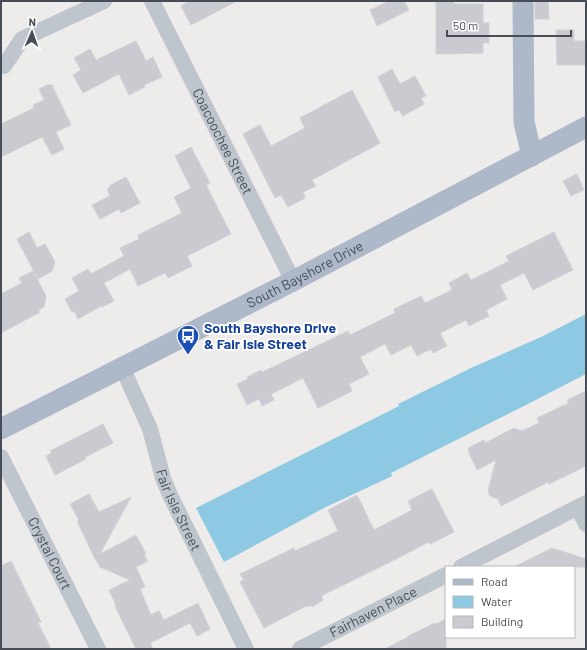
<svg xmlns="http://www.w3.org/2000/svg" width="587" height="650" font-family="Barlow,sans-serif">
<rect width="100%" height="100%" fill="#eeeceb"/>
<polygon fill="#8dc9e2" points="586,314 586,374 522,407 391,473 392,476 324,508 224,562 196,508 399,406 398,404 471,368 541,337"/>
<g fill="#cacad0" stroke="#d0d1d7">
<polygon points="189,1 237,1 191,25 181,6"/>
<polygon points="389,1 404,1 409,10 377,26 370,10"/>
<polygon points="436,1 454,1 454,4 483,4 483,23 489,23 489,43 483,43 483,53 436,54"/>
<polygon points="535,1 548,1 549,19 535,19"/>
<polygon points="556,30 574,30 574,41 586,41 586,65 557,65"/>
<polygon points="136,41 146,61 153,57 162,77 144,85 145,87 129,95 119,74 83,93 73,75 81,70 74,58 90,49 96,60"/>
<polygon points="392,69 400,84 415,76 426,96 421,98 424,104 403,116 399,110 395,112 378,77"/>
<polygon points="47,85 52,85 71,125 56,132 64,149 52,155 42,137 1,157 1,124 34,108 33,105 44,100 39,89"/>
<polygon points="352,90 380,143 312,180 316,186 303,192 305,198 288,207 281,195 275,198 243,134 260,125 271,146 305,128 300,118"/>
<polygon points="191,147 210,183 206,185 231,234 187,256 192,266 168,278 165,273 138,286 130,269 104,283 114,301 102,307 101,306 78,319 74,311 72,312 65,299 79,291 72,278 88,269 91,274 124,256 120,248 139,239 138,235 182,213 174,197 191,188 175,156"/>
<polygon points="577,174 584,190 571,196 563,181"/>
<polygon points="126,177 140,203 121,213 119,209 100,219 92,205 110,196 107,189 110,187 109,186"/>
<polygon points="29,232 37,248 45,244 55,262 52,271 38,279 17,239"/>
<polygon points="554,232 573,270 533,290 524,273 500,285 507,299 486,310 489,316 469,326 466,320 440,333 447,346 433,353 431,349 417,356 411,345 391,355 385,344 360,357 369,374 349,384 352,391 318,408 303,378 271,394 274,400 262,406 259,399 247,405 237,384 248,379 247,377 261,370 262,372 273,367 348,331 350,335 395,313 394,309 421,296 425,303 452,290 449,283 467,273 471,280 509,261 506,256"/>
<polygon points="33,271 46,296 44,307 38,310 40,312 1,333 1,294 22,283 19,278"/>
<polygon points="586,391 586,466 549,484 548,482 501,506 498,499 490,496 488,491 496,460 477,470 468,451 469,451 468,448 484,440 485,443 514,428 522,431 539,423 537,418 569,403 567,400"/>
<polygon points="103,424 113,443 85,457 86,459 55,475 46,456 52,453 50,451"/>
<polygon points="432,489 454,532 430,544 429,542 390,562 321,596 323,600 312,607 311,605 307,607 306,606 264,628 240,582 244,580 240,574 294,548 295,551 338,531 328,510 357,495 374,530 412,510 408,501"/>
<polygon points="89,494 99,512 131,497 100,554 136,535 146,554 144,555 148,561 136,567 145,587 140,589 151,615 159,611 164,620 198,603 210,629 197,636 190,623 150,643 153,649 136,649 115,606 116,605 109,590 130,580 100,567 96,560 96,561 77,521 79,520 70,504"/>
<polygon points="552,548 586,559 586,567 514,567"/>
<polygon points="11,561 41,622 38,623 51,649 1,649 1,566"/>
<polygon points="446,619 446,649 385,649 408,637 408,636 435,623 436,624"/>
</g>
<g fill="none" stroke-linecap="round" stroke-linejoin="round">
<g stroke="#bec5cd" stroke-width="16">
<path id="s1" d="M152,1L293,281"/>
<polyline points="4,66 22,39 104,1"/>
<path id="s2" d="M122,367L150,429L163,478L170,495L246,649"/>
<path id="s3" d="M1,457L98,649"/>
<polyline points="578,508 586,524"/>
<polyline points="461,567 586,503"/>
<path id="s4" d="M300,649L446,575"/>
</g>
<g stroke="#adb9c8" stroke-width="21">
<polyline points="523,1 524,122 532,156"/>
<path id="s5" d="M1,429L293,281L586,127"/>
</g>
</g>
<defs>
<g id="bus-pin" transform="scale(1.15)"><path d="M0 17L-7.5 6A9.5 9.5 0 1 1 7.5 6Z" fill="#1a4fb4" stroke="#fff"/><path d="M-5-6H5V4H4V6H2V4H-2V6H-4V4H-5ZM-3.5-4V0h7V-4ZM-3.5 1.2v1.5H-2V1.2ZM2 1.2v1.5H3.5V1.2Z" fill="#fff"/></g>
</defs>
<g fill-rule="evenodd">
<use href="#bus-pin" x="188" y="336"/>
</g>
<g text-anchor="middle" stroke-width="4" stroke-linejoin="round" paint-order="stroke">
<g font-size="14" fill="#464d57" stroke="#fff">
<text dy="5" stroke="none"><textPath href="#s1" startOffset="157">Coacoochee Street</textPath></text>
<text dy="5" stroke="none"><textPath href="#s5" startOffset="341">South Bayshore Drive</textPath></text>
<text dy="5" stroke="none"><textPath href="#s2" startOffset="154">Fair Isle Street</textPath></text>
<text dy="5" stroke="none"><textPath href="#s3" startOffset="108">Crystal Court</textPath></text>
<text dy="5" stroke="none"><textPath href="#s4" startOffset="82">Fairhaven Place</textPath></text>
</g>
<g font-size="14" font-weight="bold" fill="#164399" stroke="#fff" text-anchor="start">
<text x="204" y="333">South Bayshore Drive<tspan x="204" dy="16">&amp; Fair Isle Street</tspan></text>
</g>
</g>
<rect width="587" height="650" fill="none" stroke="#464d57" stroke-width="4"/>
<rect x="445" y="566" width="130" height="72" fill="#ffffff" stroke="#b5b8bc"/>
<rect x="453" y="579" width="20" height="6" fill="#adb9c8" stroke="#b5b8bc"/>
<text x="481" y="586" font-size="12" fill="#464d57">Road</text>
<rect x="453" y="596" width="20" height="12" fill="#8dc9e2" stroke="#b5b8bc"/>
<text x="481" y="606" font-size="12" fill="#464d57">Water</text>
<rect x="453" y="616" width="20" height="12" fill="#cacad0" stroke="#b5b8bc"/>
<text x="481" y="626" font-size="12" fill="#464d57">Building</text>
<g transform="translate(32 32) rotate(2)" stroke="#ffffff" stroke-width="3" paint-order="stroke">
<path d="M0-3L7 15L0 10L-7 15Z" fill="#464d57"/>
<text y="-6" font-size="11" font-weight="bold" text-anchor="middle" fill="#464d57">N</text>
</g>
<path d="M447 30v6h124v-6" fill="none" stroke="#464d57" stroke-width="2"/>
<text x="453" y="30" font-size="12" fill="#464d57" stroke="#ffffff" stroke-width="3" paint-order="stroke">50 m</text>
</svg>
